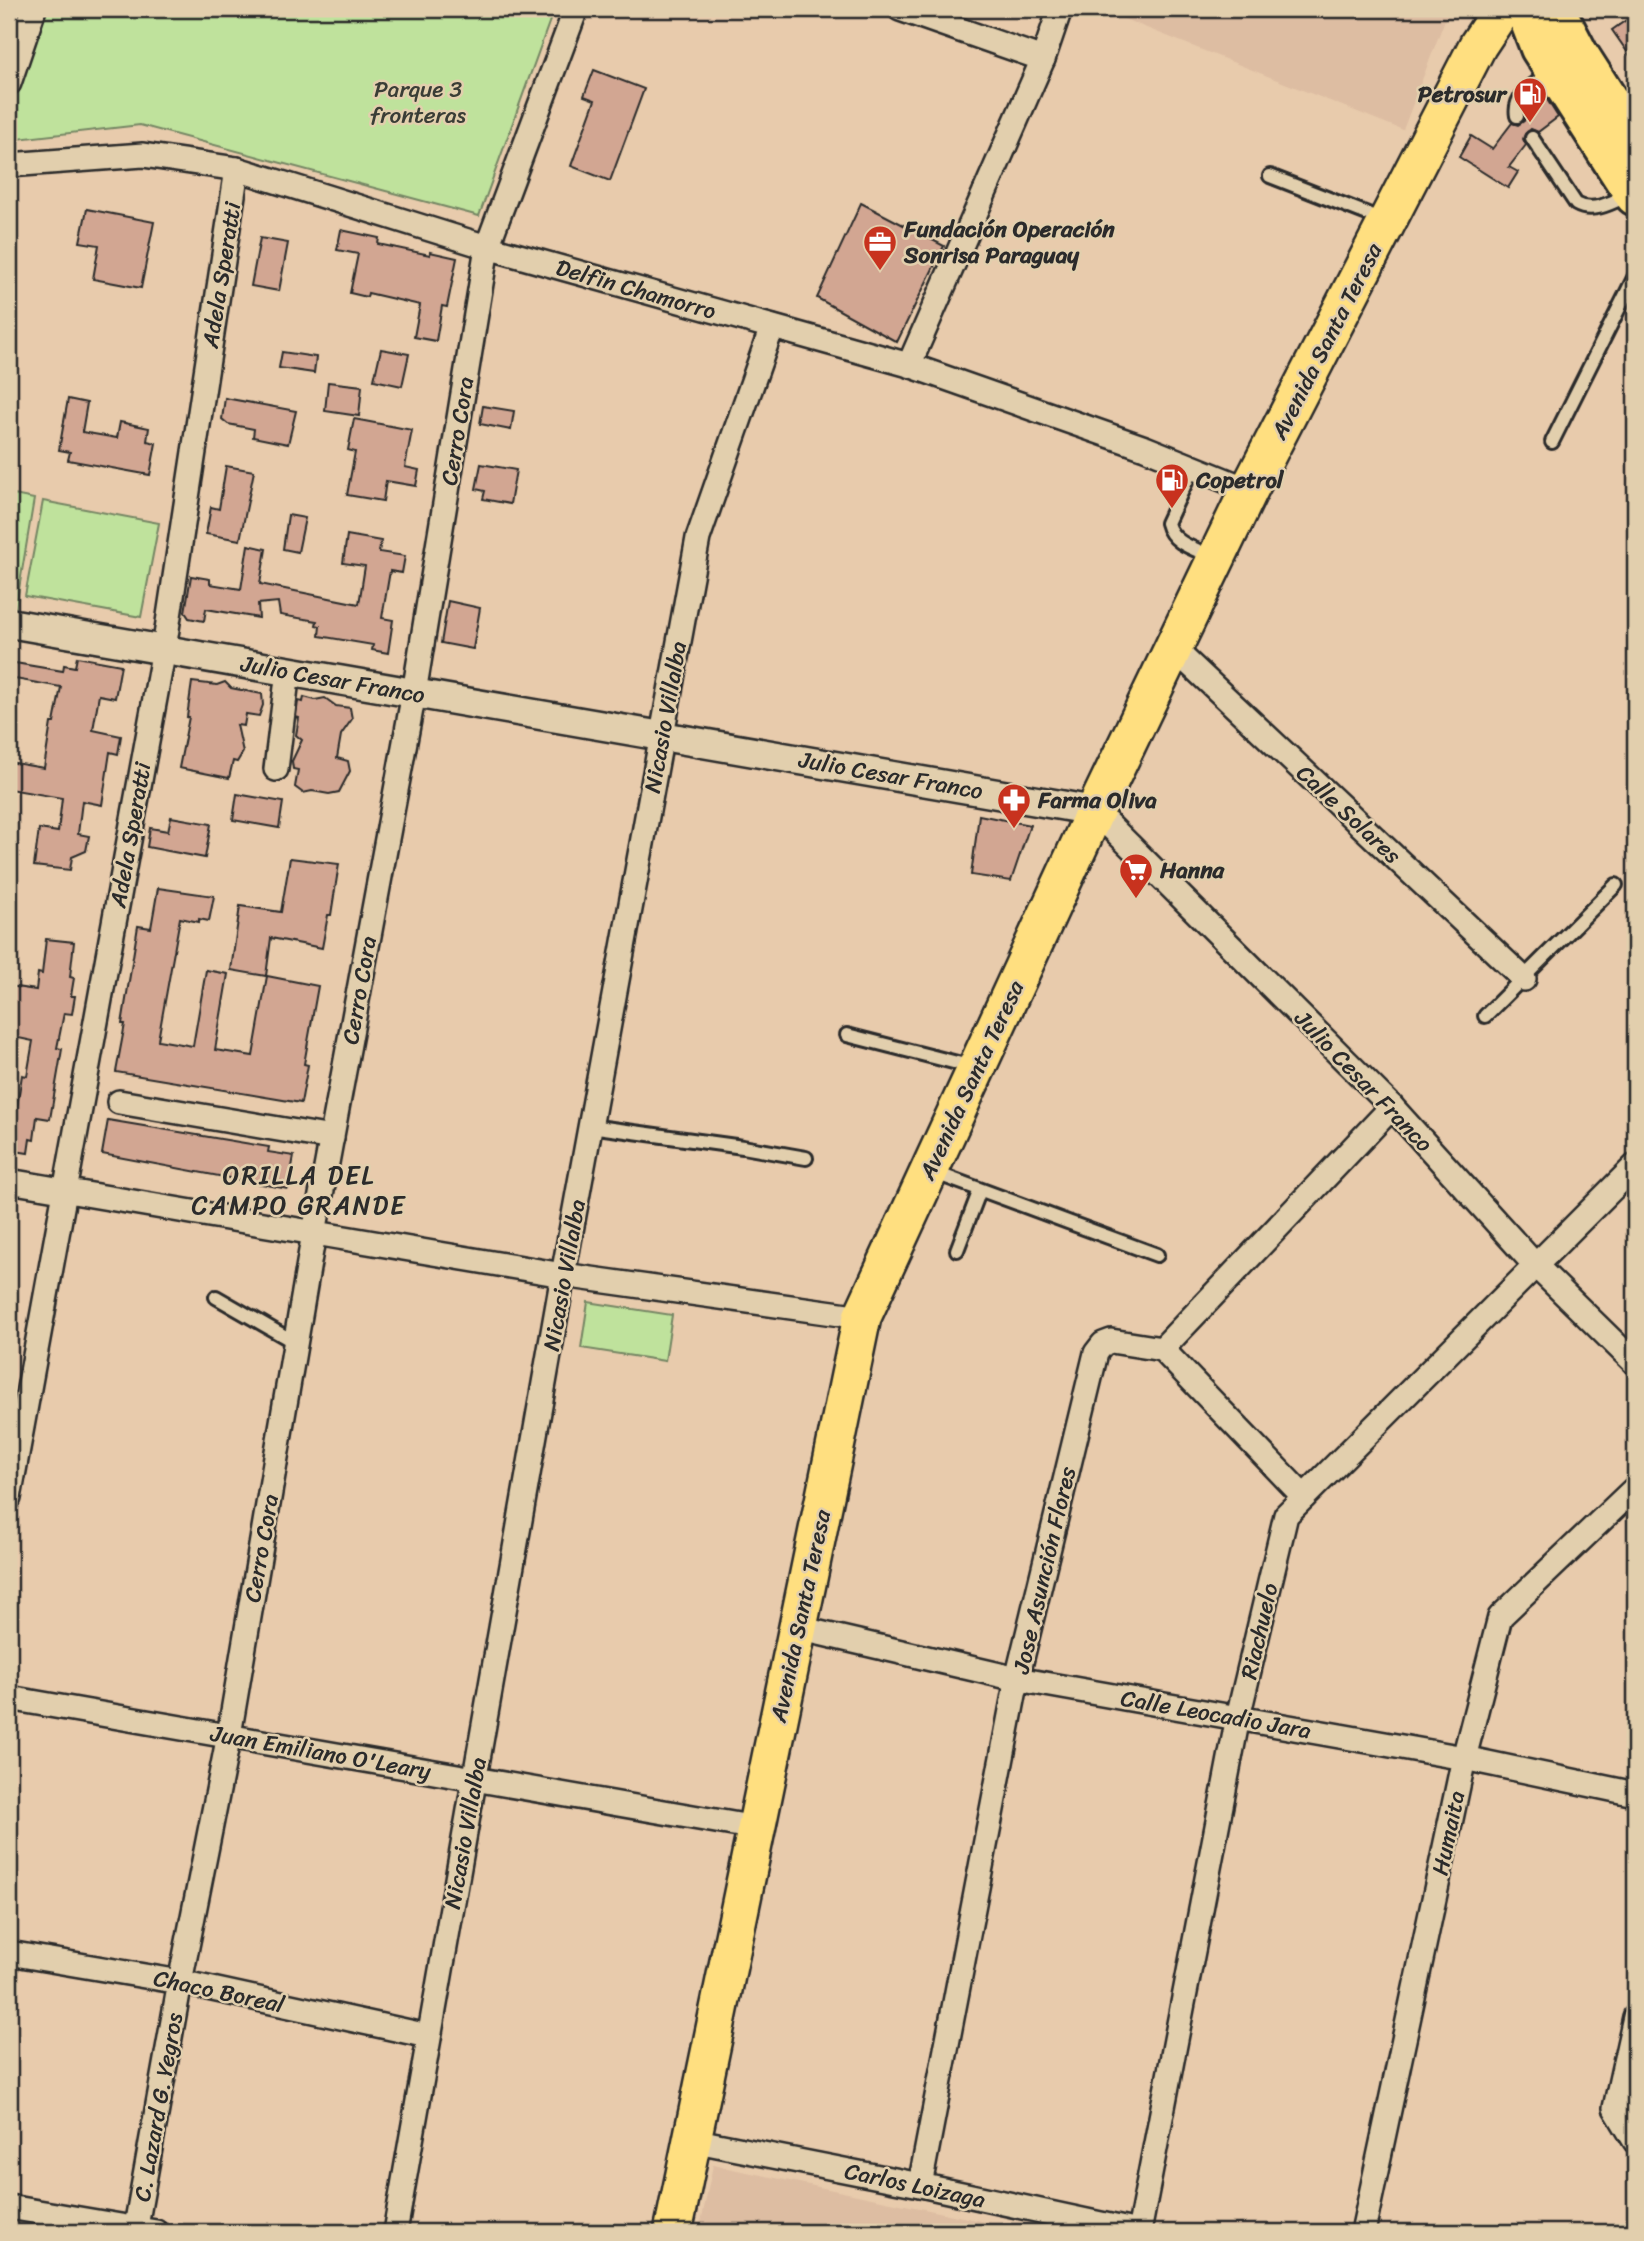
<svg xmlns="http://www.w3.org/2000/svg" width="1644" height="2241" font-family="Sriracha,sans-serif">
<rect width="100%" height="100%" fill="#e8cbac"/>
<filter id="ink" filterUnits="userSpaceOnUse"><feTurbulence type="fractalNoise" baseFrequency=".0143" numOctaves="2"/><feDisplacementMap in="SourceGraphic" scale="14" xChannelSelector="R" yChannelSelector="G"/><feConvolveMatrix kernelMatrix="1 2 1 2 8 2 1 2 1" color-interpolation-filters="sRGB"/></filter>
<g filter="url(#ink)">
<g fill="#ddbda2">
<polygon points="1099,9 1449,9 1403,130"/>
<polygon points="713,2165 1034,2232 699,2232"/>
</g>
<g fill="#bfe29c" stroke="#758664" stroke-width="2">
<polygon points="9,9 554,9 479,216 140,125 9,140"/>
<polygon points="9,494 34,499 14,619 9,618"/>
<polygon points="43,501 159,523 141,617 25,596"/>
<polygon points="588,1302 672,1315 665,1361 581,1348"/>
</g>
<g fill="#d2a692" stroke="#2b2b2b" stroke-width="2">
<polygon points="1635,14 1635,63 1612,30"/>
<polygon points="594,70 644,89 610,181 571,166 595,100 584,96"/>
<polygon points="1541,90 1558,117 1538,132 1531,129 1525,134 1523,139 1526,145 1509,167 1518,172 1508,188 1459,157 1471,136 1492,149 1512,123 1518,125 1524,121 1527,105"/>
<polygon points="861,203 944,246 897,342 817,298"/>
<polygon points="87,209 154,222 141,288 93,279 99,245 80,242"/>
<polygon points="341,230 379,238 378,244 430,255 430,252 457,258 447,307 442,306 436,341 414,337 420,305 368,293 367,297 350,293 358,254 337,250"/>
<polygon points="260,238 288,243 279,291 251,286"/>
<polygon points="381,349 409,354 402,386 374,380"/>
<polygon points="282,352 316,357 314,373 279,368"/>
<polygon points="328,382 362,386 359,416 325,411"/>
<polygon points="225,398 296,411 288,444 253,437 254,429 228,424 222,419"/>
<polygon points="68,399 87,403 82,432 117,438 120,422 149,428 147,441 156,443 150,475 68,460 70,452 59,450"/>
<polygon points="483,406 514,411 511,430 480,424"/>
<polygon points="354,419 412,430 405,467 419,470 416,486 386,481 383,501 347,495 355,452 348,450"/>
<polygon points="481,464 516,470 510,504 483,499 485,491 476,489"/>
<polygon points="226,466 254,471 240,540 206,534 211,507 219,509"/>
<polygon points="288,515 305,518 298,552 283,549"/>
<polygon points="347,535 381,541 379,552 405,556 402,573 390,571 382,618 393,620 388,653 372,650 373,645 319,636 320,626 316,625 317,621 280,615 278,602 258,604 259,618 206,609 204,621 189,618 185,612 191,576 210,579 210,584 241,589 248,545 266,549 260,584 359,604 365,566 343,563"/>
<polygon points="448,601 480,608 473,649 441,643"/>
<polygon points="77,657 121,665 115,698 99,695 93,730 121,736 118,754 110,752 102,805 82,801 78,834 89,836 86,851 72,857 70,870 34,866 39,829 58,832 62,798 9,789 9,762 44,768 51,723 54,723 61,687 9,678 9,662 63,671 64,665 75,667"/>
<polygon points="192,682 217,685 225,682 231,688 262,694 263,705 259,716 246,714 244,726 237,725 243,752 237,762 233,761 229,778 179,768 189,717 187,717"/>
<polygon points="304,697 315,700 325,698 336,706 350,708 352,719 341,735 337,758 348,761 350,771 339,792 329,794 312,791 303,793 295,787 298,770 293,769 292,761 302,740 296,735 299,718 296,717 298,701 303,702"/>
<polygon points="237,794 283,802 279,828 233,820"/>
<polygon points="979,815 1030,825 1011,881 971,875"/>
<polygon points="171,817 211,824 205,858 147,847 150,828 168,831"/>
<polygon points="290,858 339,864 331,915 328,915 322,948 271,938 266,976 231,970 240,906 281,912"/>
<polygon points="158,888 214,896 209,921 199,919 199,922 180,918 158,1040 193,1046 206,970 228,974 215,1050 253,1056 267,976 318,986 304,1064 308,1065 301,1103 116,1072 125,1024 122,1024 138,926 151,928"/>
<polygon points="46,939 74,942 70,977 74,978 71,996 75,996 72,1014 64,1013 57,1048 62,1049 50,1119 37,1117 34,1140 30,1139 28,1153 9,1150 9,1119 15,1119 22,1075 27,1076 33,1041 9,1036 12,1004 9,1003 9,986 36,990 38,973 42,974"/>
<polygon points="108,1120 269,1147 268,1152 294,1156 288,1189 102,1154"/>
</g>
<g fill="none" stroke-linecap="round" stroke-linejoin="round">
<g stroke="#2b2b2b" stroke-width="18">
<g id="service">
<polyline points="1472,9 1492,21"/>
<path d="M1517,116C1513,94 1535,84 1551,73"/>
<path d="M1532,138L1576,204C1593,214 1613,202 1630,194"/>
<polyline points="1270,176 1383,220"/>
<polyline points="1552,442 1635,276"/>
<path d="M1193,467L1167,523C1172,544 1196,549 1213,557"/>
<polyline points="1485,1016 1616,885"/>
<polyline points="847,1035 973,1067"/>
<polyline points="590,1126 743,1147 806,1158"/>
<polyline points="933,1172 1157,1255"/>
<polyline points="957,1250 980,1190"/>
<polyline points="216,1297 296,1343"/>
</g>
</g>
<g stroke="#2b2b2b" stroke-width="28">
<g id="minor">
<polyline points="900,9 1043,59"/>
<polyline points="9,83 34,9"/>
<polyline points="9,165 143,155 237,169 487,247 909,365 1145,448 1249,490"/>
<polyline points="909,365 1043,59 1060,9"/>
<polyline points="1174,649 1524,979"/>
<polyline points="276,769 288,671"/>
<polyline points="1095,811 1392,1107 1535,1265 1635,1363"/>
<polyline points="119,1102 332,1138"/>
<polyline points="9,1181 563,1275 862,1317"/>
<polyline points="1162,1349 1392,1107"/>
<polyline points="1162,1349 1304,1497"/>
<polyline points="9,1498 164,649 237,169"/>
<polyline points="798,1628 1017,1679 1464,1758 1635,1794"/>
<polyline points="9,1698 756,1828"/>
<polyline points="9,1953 180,1982 428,2036"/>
<polyline points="1635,2017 1615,2108 1635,2141"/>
<polyline points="692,2140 920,2185 1138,2232"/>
<polyline points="920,2185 1017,1679 1096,1353 1103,1344 1111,1341 1162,1349"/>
<polyline points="9,2207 156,2232"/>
<polyline points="135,2232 180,1982 229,1735 314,1233 414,693 487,247 576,9"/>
<polyline points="395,2232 563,1275 698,538 772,327"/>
<polyline points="1139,2232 1238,1717 1286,1515 1635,1166"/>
<polyline points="1363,2232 1464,1758 1500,1617 1635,1488"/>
</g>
</g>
<g stroke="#2b2b2b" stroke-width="33">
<polyline id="tertiary" points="9,623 1095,811"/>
</g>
<g stroke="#2b2b2b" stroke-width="42">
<polyline id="primary" points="673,2232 862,1317 1095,811 1249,490 1478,45 1502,9"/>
</g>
<g stroke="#2b2b2b" stroke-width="44">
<g id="trunk">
<polyline points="1525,9 1540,48 1635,196"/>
<polyline points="1555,9 1578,53 1635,142"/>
</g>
</g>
<use href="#service" stroke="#e2cfad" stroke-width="12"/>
<use href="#minor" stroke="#e2cfad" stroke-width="23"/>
<use href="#tertiary" stroke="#e2cfad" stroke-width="28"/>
<use href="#primary" stroke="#ffdf80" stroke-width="37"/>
<use href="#trunk" stroke="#ffdf80" stroke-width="38"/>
</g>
</g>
<defs>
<g id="fuel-pin" transform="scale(1.75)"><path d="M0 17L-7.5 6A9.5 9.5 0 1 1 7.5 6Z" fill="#c8321e" stroke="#e2cfad"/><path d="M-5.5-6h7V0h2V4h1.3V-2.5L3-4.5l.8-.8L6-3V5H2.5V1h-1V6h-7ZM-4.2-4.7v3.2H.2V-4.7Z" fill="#fff"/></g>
<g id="office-pin" transform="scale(1.75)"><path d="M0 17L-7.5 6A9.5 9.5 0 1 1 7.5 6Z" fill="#c8321e" stroke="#e2cfad"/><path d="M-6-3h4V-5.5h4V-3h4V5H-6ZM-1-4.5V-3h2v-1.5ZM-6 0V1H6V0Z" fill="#fff"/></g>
<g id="pharmacy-pin" transform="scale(1.75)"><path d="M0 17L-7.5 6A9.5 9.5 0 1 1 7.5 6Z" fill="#c8321e" stroke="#e2cfad"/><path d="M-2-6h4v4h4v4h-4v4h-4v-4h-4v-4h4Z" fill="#fff"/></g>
<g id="supermarket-pin" transform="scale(1.75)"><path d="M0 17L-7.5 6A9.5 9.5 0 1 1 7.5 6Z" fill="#c8321e" stroke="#e2cfad"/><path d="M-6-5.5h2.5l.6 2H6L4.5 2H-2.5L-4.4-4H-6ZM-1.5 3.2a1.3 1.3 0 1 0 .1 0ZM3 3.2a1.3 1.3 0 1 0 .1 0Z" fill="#fff"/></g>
</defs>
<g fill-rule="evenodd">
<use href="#fuel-pin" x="1530" y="94"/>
<use href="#office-pin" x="880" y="242"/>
<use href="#fuel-pin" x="1172" y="480"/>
<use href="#pharmacy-pin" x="1014" y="800"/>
<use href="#supermarket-pin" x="1136" y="870"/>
</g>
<g text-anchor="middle" stroke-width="5" stroke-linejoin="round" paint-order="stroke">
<g font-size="23" fill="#3a3d36" stroke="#e2cfad">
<text x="418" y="97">Parque 3<tspan x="418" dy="26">fronteras</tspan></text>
</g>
<g font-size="23" font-weight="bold" fill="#2b2b2b" stroke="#e2cfad" text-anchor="start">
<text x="1506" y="102" text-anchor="end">Petrosur</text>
<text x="904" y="237">Fundación Operación<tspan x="904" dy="26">Sonrisa Paraguay</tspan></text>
<text x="1196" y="488">Copetrol</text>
<text x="1038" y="808">Farma Oliva</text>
<text x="1160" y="878">Hanna</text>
</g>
<g font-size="23" fill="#2b2b2b" stroke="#e2cfad">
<text transform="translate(221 275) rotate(-81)" y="8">Adela Speratti</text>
<text transform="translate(636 289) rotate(16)" y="8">Delfin Chamorro</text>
<text transform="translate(1326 341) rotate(-63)" y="8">Avenida Santa Teresa</text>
<text transform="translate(457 431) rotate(-81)" y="8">Cerro Cora</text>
<text transform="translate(333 679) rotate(10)" y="8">Julio Cesar Franco</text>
<text transform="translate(665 717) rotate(-80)" y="8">Nicasio Villalba</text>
<text transform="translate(891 775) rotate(10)" y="8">Julio Cesar Franco</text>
<text transform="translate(1349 814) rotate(43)" y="8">Calle Solares</text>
<text transform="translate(130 835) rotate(-80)" y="8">Adela Speratti</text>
<text transform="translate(359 990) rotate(-80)" y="8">Cerro Cora</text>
<text transform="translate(971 1080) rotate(-65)" y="8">Avenida Santa Teresa</text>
<text transform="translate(1364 1081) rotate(46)" y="8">Julio Cesar Franco</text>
<text transform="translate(564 1275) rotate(-80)" y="8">Nicasio Villalba</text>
<text transform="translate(261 1548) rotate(-80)" y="8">Cerro Cora</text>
<text transform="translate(1044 1570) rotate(-77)" y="8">Jose Asunción Flores</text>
<text transform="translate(800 1616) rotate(-78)" y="8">Avenida Santa Teresa</text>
<text transform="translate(1259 1631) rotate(-77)" y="8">Riachuelo</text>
<text transform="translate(1216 1714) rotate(10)" y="8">Calle Leocadio Jara</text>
<text transform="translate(321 1752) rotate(10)" y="8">Juan Emiliano O'Leary</text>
<text transform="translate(465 1833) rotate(-80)" y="8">Nicasio Villalba</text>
<text transform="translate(1448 1833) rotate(-78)" y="8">Humaita</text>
<text transform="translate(219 1991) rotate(12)" y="8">Chaco Boreal</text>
<text transform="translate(158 2107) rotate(-80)" y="8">C. Lazard G. Yegros</text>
<text transform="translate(915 2185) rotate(12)" y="8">Carlos Loizaga</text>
</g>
<g font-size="26" letter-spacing="2" fill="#2b2b2b" stroke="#e2cfad">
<text x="299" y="1184">ORILLA DEL<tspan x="299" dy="30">CAMPO GRANDE</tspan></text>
</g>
</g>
<rect width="1644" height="2241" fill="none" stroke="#e2cfad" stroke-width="35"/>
<rect x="18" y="18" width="1609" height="2206" fill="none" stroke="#2b2b2b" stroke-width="2.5" filter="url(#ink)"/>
</svg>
